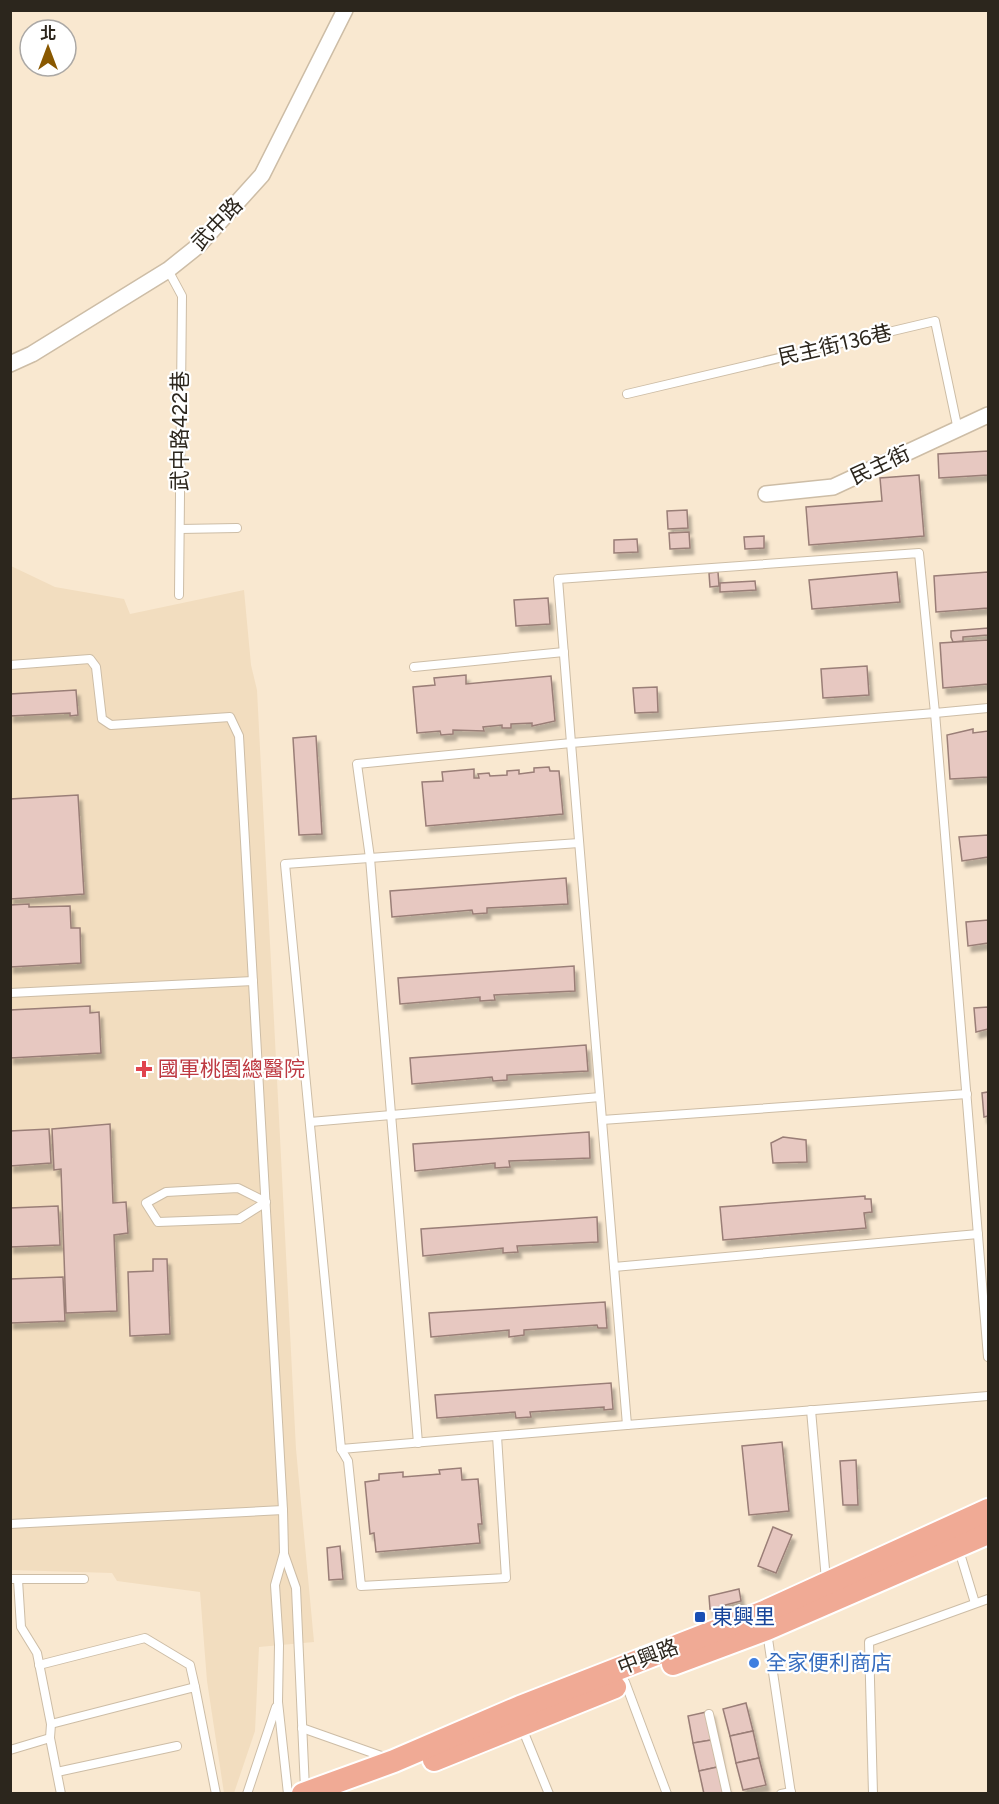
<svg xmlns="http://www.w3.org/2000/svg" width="999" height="1804" font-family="Figtree,'Noto Sans TC',sans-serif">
<defs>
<filter id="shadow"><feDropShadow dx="3.5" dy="6" stdDeviation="1.5" flood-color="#0004"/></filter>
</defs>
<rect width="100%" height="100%" fill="#f9e8d0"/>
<polygon fill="#f2ddbf" points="11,566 55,587 124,599 130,614 244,590 251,665 257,690 296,1449 314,1642 259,1647 255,1731 234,1793 224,1793 207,1681 200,1592 117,1581 112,1573 11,1570"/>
<g fill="#e7c8c1" stroke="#9a7e77" stroke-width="1.5" filter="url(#shadow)">
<polygon points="988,451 988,475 939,478 938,454"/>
<polygon points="919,475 924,536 809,545 806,507 882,501 880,478"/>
<polygon points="687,510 688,528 668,529 667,511"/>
<polygon points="689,532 690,548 670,549 669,533"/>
<polygon points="764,536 764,548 745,549 744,537"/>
<polygon points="637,539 638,552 614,553 614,540"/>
<polygon points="718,572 719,586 710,587 709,573"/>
<polygon points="897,572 900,602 812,609 809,580"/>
<polygon points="988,572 988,608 936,612 934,576"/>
<polygon points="755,581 756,590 720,592 720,583"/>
<polygon points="548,598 550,624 516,626 514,600"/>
<polygon points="988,628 988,635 963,637 963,641 953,642 951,637 951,631"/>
<polygon points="988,640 988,684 943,688 940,643"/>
<polygon points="867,666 869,695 823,698 821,669"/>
<polygon points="466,675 466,684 551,676 555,721 532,726 532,723 511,724 511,728 502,728 502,725 483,727 484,731 453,730 453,734 441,735 440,731 417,733 413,687 435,685 434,678"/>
<polygon points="657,687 658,712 635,713 633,688"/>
<polygon points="76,690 78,715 70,716 70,713 10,716 10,694"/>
<polygon points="973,729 973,733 988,731 988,777 950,779 947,735"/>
<polygon points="316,736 322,834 299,835 293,738"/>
<polygon points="549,767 550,771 559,771 563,814 426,826 422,782 443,781 442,772 474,769 474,778 479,778 478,774 489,773 490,776 507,775 507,771 519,770 519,774 534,772 534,768"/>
<polygon points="78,795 84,894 10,899 10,799"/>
<polygon points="988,835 988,857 962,861 959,837"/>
<polygon points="566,878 568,904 487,908 487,913 473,914 472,910 392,917 390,891"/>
<polygon points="29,904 29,907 70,906 71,928 80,928 81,963 10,967 10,905"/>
<polygon points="988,920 988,943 968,946 966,922"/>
<polygon points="574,966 575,991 494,995 495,1000 480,1001 480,997 400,1004 398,978"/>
<polygon points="90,1006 90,1013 99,1012 101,1053 10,1058 10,1010"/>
<polygon points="988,1007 988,1029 976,1032 974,1008"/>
<polygon points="586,1045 588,1071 507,1075 507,1080 493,1081 492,1077 412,1084 410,1058"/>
<polygon points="988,1092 988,1116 984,1117 982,1093"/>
<polygon points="110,1124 113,1203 126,1202 128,1233 114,1235 117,1311 66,1313 61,1169 54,1170 52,1129"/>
<polygon points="49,1129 51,1163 10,1166 10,1131"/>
<polygon points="589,1132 590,1158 509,1161 510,1167 495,1168 495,1163 415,1171 413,1144"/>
<polygon points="783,1137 806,1140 807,1162 773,1163 771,1143"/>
<polygon points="865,1196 865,1199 871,1199 872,1212 864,1213 866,1228 723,1240 720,1207"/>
<polygon points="58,1206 60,1245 10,1247 10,1208"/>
<polygon points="597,1217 598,1242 517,1246 518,1252 503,1253 503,1248 423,1256 421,1229"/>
<polygon points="153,1259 167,1259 170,1334 130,1336 128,1272 153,1271"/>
<polygon points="63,1277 65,1321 10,1323 10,1279"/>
<polygon points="605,1302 607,1328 598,1328 597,1325 524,1330 524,1335 509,1337 509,1330 431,1337 429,1313"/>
<polygon points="611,1383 613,1409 604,1410 604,1407 530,1412 531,1417 516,1418 515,1412 437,1418 435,1395"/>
<polygon points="782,1442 789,1511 749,1515 742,1446"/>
<polygon points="856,1460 858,1505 843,1505 840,1461"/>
<polygon points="461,1468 462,1480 478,1479 482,1524 478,1524 480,1543 376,1552 374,1533 370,1534 365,1482 379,1480 379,1474 403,1472 403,1477 440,1474 439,1470"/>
<polygon points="773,1527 792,1535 776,1573 758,1566"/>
<polygon points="340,1546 343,1579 329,1580 327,1548"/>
<polygon points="739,1589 741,1601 710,1609 709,1596"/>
<polygon points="746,1703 753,1731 730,1736 723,1709"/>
<polygon points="711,1711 717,1739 693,1743 688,1716"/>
<polygon points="753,1731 759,1758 736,1763 730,1736"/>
<polygon points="717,1739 722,1766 699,1771 693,1743"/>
<polygon points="759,1758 766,1785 743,1790 736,1763"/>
<polygon points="722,1766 728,1793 704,1794 699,1771"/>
</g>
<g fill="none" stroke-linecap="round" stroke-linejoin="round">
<g stroke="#cdbda6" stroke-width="10">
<g id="service">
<polyline points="168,270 182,296 179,595"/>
<polyline points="627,394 935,321 958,430"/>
<polyline points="180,529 237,528"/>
<polyline points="10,665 90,659 96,667 102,719 111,725 230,717 239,736 283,1510 284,1553 275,1585 279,1645 278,1702 288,1794"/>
<polyline points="414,667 564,652"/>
<polyline points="579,843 285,864 341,1449 627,1425"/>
<polyline points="10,993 253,981"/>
<polyline points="602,1120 967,1094"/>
<polyline points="310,1122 600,1097"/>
<polygon points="238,1188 266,1202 239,1219 158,1222 146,1203 166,1192"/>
<polyline points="614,1267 978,1234"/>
<polyline points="988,1357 935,713 571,743 627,1425 988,1396"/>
<polyline points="811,1410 826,1580"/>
<polyline points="418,1443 370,858 357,764 571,743 558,579 919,553 935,713 988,708"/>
<polyline points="341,1449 348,1461 361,1586 506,1578 497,1436"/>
<polyline points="10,1524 283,1510"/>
<polyline points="958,1547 975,1603"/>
<polyline points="284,1554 296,1588 305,1789"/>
<polyline points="10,1579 84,1579"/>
<polyline points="18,1580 21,1627 37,1653 51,1724 50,1738 61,1794"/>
<polyline points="767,1632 791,1794"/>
<polyline points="39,1665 145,1638 190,1665 195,1687"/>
<polyline points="625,1682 667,1794"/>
<polyline points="709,1714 727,1794"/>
<polyline points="51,1724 195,1687 216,1794"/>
<polyline points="302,1728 387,1758"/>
<polyline points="522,1728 549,1794"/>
<polyline points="10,1750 50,1738"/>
<polyline points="57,1772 177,1746"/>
<polyline points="247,1794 276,1707"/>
<polyline points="781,1794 791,1792"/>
<polyline points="873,1794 869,1642 988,1599"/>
</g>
</g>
<g stroke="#cdbda6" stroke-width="18">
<g id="minor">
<polyline points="10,364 32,354 168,270 198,246 262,175 345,10"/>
<polyline points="766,494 833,487 988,415"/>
</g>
</g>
<g stroke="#fff" stroke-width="26">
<g id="primary">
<polyline points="673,1664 767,1629 988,1533"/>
<polyline points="434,1760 615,1687"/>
<polyline points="303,1794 394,1761 520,1707 764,1612 988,1510"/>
</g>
</g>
<use href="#service" stroke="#fff" stroke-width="8"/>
<use href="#minor" stroke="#fff" stroke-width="15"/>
<use href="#primary" stroke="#f0aa95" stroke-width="22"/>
</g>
<path fill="#e0444e" stroke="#fff" stroke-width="2" d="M141 1060h6v6h6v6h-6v6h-6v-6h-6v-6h6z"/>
<rect fill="#1a4fb4" stroke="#fff" stroke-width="2" x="694" y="1611" width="12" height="12" rx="3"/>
<circle fill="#3f7fe0" stroke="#fff" stroke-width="2" cx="754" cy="1663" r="6"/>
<g text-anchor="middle" stroke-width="4.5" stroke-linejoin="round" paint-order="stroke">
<g font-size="21" fill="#2c261d" stroke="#fff">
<text transform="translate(217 224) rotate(-46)" y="7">武中路</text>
<text transform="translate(835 345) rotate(-13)" y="7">民主街136巷</text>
<text transform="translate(180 431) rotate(-90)" y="7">武中路422巷</text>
<text transform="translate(880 465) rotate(-25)" y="7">民主街</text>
<text transform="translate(648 1657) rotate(-21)" y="7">中興路</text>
</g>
<g font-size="21" fill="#be3a42" stroke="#fff" text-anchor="start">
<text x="158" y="1076">國軍桃園總醫院</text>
</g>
<g font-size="21" fill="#164399" stroke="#fff" text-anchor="start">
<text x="712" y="1624">東興里</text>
</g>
<g font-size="21" fill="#366cbe" stroke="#fff" text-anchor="start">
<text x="766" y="1670">全家便利商店</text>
</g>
</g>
<rect width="999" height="1804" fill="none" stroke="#2c261d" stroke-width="24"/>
<g transform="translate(48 48)"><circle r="28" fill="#ffffff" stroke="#aba8a5" stroke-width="1.5"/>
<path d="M0-4.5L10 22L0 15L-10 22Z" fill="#895800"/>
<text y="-9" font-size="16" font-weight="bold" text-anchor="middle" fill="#2c261d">北</text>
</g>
</svg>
